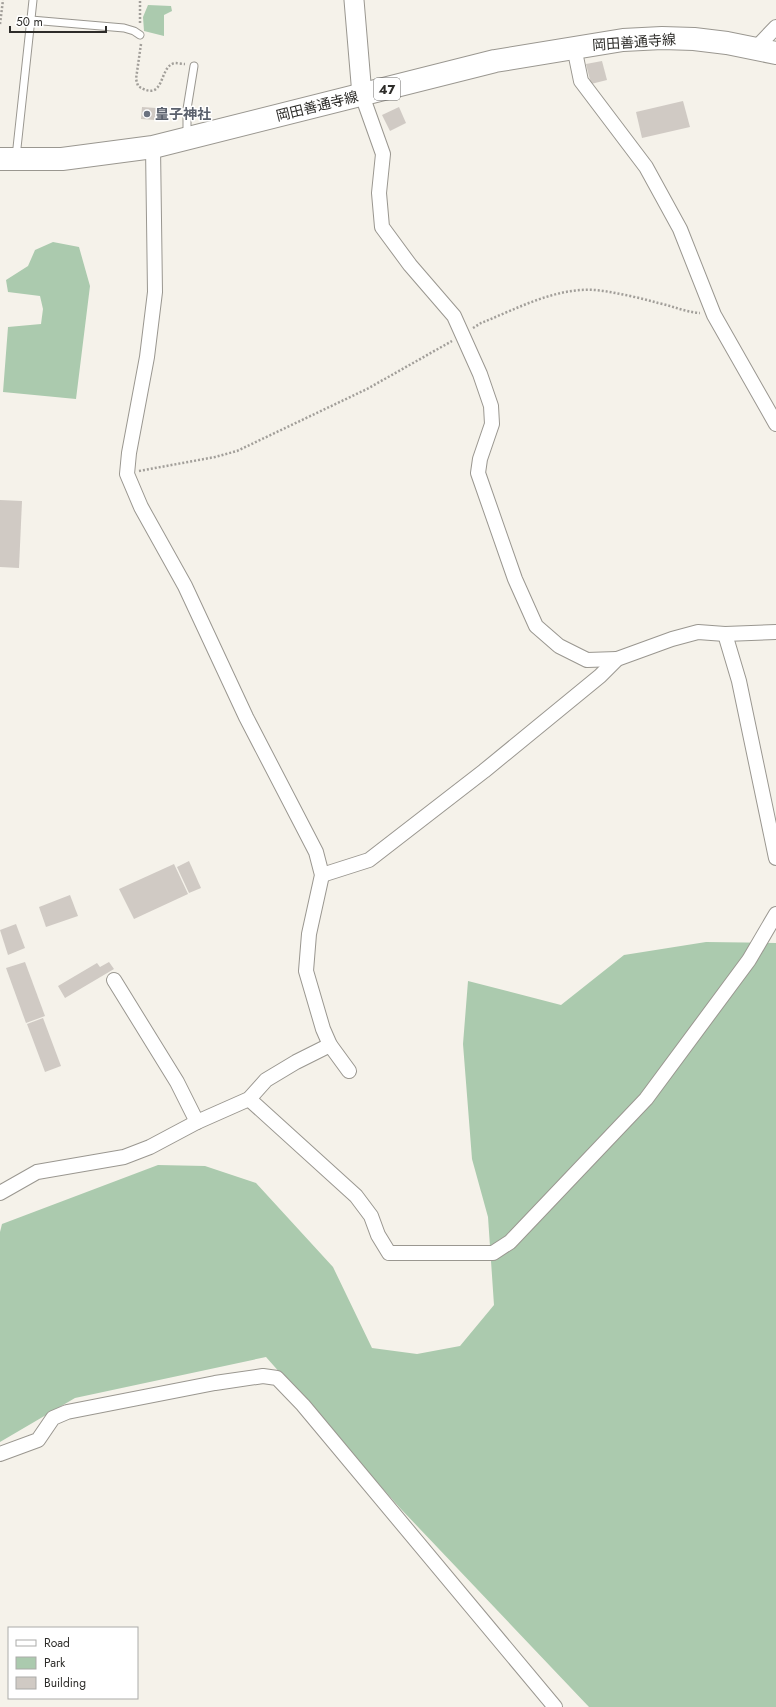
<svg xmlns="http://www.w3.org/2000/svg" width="776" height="1707" font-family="Jost,'Noto Sans JP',sans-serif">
<rect width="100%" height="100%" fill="#f5f2ea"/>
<g fill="#abcaae">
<polygon points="148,5 171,6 172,11 164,15 164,36 144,31 143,17"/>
<polygon points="53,242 79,247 90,286 76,399 3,392 8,327 41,324 43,309 40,296 8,292 6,280 28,266 35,250"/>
<polygon points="706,942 776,943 776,1707 589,1707 400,1508 266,1357 75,1398 0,1442 0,1232 2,1224 158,1165 205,1166 256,1183 333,1267 372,1348 417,1354 460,1346 494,1305 488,1217 472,1159 463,1044 468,981 561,1005 624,955"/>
</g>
<g fill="#d0cac4">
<polygon points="602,61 607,80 591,84 586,64"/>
<polygon points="683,101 690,127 642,138 636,112"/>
<polygon points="142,107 156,108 155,120 141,119"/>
<polygon points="399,107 406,123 390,131 382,115"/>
<polygon points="0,500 22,501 19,568 0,567"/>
<polygon points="189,861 201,888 189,893 177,867"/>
<polygon points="174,864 188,894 134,919 119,889"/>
<polygon points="70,895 78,916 46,927 39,907"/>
<polygon points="16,924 25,948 8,955 0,930"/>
<polygon points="25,962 45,1016 26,1023 6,968"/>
<polygon points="109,962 114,969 65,998 58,986 97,963 100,967"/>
<polygon points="43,1018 61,1066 45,1072 27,1024"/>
</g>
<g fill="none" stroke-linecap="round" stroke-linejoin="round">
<g stroke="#9a9790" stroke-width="9">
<g id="lane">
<polyline points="31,20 124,28 134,31 140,35"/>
<polyline points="187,137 187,109 194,66"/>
<polyline points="16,157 33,0"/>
</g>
</g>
<g stroke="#9a9790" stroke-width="16">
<g id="street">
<polyline points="574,47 581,81 646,167 680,229 714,315 776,424"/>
<polyline points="756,48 776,27"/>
<polyline points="362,95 383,154 379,193 382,227 410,265 454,316 480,374 491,406 492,424 480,459 478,473 515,579 536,626 559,646 587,660 617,659"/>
<polyline points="153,147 155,292 147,357 129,453 127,474 141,507 185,586 246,717 316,852 322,875 309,934 306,971 323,1029 330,1045 349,1071"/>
<polyline points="725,634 739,681 776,858"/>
<polyline points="322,875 369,860 484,771 600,676 617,659 672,639 698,632 725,634 776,632"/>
<polyline points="114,980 177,1082 197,1122"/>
<polyline points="249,1099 356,1196 371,1216 378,1235 389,1253 493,1253 510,1242 646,1099 749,960 776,914"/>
<polyline points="0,1193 37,1172 124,1157 150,1147 197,1122 249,1099 266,1080 296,1062 330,1045"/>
<polyline points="0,1454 38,1440 53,1418 67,1412 215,1383 263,1376 277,1378 303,1405 555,1707"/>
</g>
</g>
<g stroke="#9a9790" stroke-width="21">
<polyline id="secondary" points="354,0 362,95"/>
</g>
<g stroke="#9a9790" stroke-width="24">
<polyline id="primary" points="0,159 62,159 153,147 495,61 623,40 662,38 694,39 727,43 776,53"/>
</g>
<g stroke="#a29f9a" stroke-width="2.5" stroke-dasharray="2 2" stroke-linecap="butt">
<polyline points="140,23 140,0"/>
<polyline points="0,24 3,0"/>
<path d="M141,44L136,79L138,86C166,104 158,66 175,63C178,63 182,64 185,64"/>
<path d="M473,328L481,323C519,308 561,284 604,291C622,294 641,298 658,303C673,306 685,312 700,313"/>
<polyline points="139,471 215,457 237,451 367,389 452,341"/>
</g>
<use href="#lane" stroke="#fff" stroke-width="7"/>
<use href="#street" stroke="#fff" stroke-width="14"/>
<use href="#secondary" stroke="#fff" stroke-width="19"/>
<use href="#primary" stroke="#fff" stroke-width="22"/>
</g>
<circle fill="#6b7280" stroke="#fff" stroke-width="1.5" cx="147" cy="114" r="4"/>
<g text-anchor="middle" stroke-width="3" stroke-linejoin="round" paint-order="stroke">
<rect fill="#fff" stroke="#6c6b69" stroke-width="1" x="374" y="78" width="26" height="22" rx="3"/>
<g font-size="13" font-weight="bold" fill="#2d2c29">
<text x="387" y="94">47</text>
</g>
<g font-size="14" fill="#2d2c29" stroke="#fff">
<text transform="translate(634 42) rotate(-4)" y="5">岡田善通寺線</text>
<text transform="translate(317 106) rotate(-14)" y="5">岡田善通寺線</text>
</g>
<g font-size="14" font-weight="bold" fill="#5b616d" stroke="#fff" text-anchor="start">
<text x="155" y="119">皇子神社</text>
</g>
</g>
<rect x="8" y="1627" width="130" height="72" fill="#ffffff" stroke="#ababa9"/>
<rect x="16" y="1640" width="20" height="6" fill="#ffffff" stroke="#ababa9"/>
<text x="44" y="1647" font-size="12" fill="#2d2c29">Road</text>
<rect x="16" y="1657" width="20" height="12" fill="#abcaae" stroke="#ababa9"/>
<text x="44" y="1667" font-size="12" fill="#2d2c29">Park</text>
<rect x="16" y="1677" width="20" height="12" fill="#d0cac4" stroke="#ababa9"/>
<text x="44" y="1687" font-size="12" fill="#2d2c29">Building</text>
<path d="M10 26v6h96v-6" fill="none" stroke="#2d2c29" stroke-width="2"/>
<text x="16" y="26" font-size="12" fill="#2d2c29" stroke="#ffffff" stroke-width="3" paint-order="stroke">50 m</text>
</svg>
